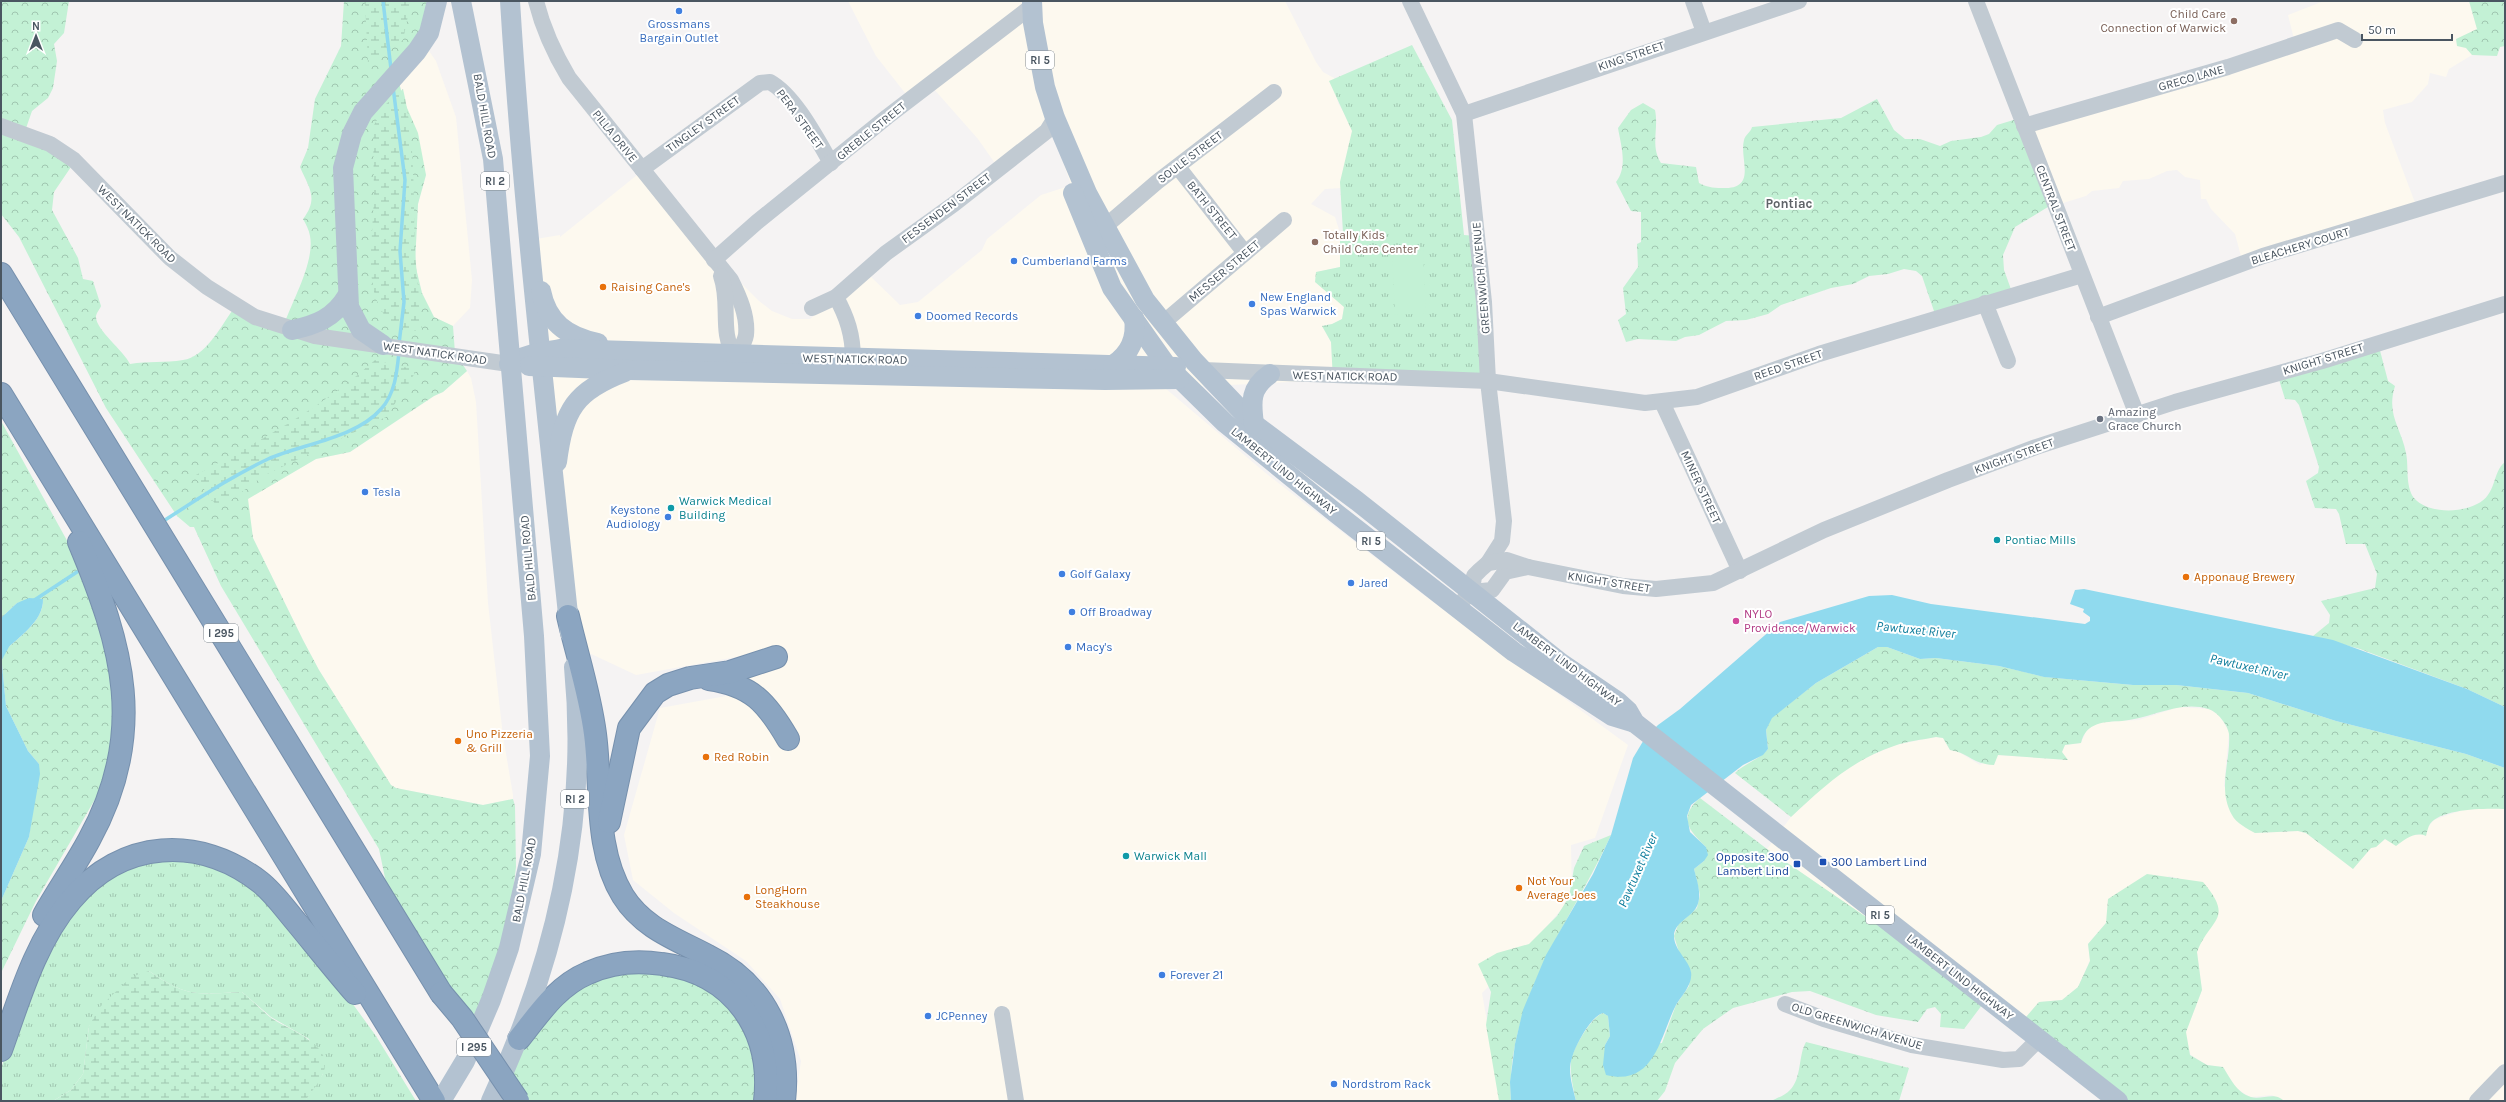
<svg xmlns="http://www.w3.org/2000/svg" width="2506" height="1102" font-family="Karla,sans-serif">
<defs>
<pattern id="grass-tufts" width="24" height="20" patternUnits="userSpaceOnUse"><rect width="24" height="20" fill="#c3f1d5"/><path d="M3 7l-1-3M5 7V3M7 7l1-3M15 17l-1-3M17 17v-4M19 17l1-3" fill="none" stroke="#a0c6b0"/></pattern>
<pattern id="forest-crowns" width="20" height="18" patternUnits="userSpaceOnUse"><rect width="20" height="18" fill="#c3f1d5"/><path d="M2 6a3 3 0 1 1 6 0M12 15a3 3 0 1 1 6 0" fill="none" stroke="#a0c6b0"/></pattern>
<pattern id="wetland-marsh" width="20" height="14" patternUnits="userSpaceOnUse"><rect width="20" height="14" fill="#c3f1d5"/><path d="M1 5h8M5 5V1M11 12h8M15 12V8" fill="none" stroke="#a0c6b0"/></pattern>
</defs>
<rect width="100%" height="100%" fill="#f5f3f3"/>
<g fill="#fdf9ef">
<polygon points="848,1 1285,1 1316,62 1323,72 1334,78 1338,103 1354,130 1342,188 1325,189 1311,204 1335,217 1340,233 1340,267 1317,272 1344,307 1342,319 1332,324 1322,326 1331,342 1333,380 1165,388 1268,475 1425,596 1628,745 1595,838 1571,845 1572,897 1535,940 1482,993 1501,1101 795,1101 801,1061 780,999 746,961 674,913 633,880 624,835 660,708 737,694 764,652 636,675 587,652 574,591 536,239 560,235 560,237 642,171 736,278 759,301 772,311 792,319 810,319 866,272 900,305 918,302 982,250 987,239 1041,195 1069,186 1070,182 1060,153 1056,122 999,169 978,139 933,88 909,98 876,56"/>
<polygon points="2324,1 2469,1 2477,29 2472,34 2466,48 2472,55 2449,69 2446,77 2430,73 2428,84 2412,102 2383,110 2385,123 2417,208 2242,260 2235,234 2211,209 2206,199 2201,199 2200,180 2185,177 2177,170 2167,171 2149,179 2123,181 2119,188 2092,191 2086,196 2063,203 2027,131 2295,43 2288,15"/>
<polygon points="427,48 436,61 456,117 472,280 470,308 453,326 434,317 422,293 415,264 418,204 426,175 397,76"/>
<polygon points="467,371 471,378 476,402 488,603 503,736 513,795 513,799 483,805 396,788 391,785 319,670 303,640 253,538 247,505 247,499 316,459 350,452 434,396 443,392"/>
<polygon points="2179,707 2209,709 2220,716 2229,732 2224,786 2255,833 2298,831 2306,833 2353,869 2371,848 2376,847 2385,839 2396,845 2409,836 2422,834 2434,820 2468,808 2505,809 2505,1101 2284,1101 2272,1095 2250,1097 2236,1088 2223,1067 2207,1065 2191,1055 2185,1039 2186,1032 2202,990 2197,952 2199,946 2185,880 2169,876 2106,923 2088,944 2090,960 2078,987 2062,1000 2039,1002 2020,1024 1767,849 1791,817 1829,781 1854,763 1895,745 1936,737 1943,738 1950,750 1957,751 1980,765 1998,755 2067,760 2062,752 2065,745 2081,743 2088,727 2101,722 2139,720"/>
</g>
<g fill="url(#grass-tufts)">
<polygon points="1412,45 1452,120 1464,235 1477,236 1488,380 1333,380 1331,342 1322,326 1332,324 1342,319 1344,307 1315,282 1316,272 1340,267 1340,233 1343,233 1340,182 1352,131 1329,81"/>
<path d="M189,856L258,889L347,996L376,1036L416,1101H305L323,1074L309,1039L271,1017L242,992C196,994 188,998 149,971L89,1026L83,1074L71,1090L53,1101H1V1070L4,1059L30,987L77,902L127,864Z"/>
</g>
<g fill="url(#forest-crowns)">
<path d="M1,1H69L64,33L54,44L57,61L53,88L48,98L32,111L24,134L73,164L54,192L52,210L78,258L83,279L93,281L101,306C100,309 96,313 96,317C96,330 124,351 130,364C148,361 165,363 183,360C205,357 220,328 232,311L284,325C292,301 315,262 310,236C309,230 306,224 303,219C319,198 309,188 300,167L308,148L315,99L341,46L344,1H436L398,79L404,101L418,133L426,175L418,204L415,264L422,293L434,317L453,326L455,353L467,371L443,392L434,396L350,452L316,459L248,499L253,538L303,640L319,670L391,785L396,788L483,805L513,799L515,806L516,867L508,933L478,1030L390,902L379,849L221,586L194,527H190L177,516L106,408L19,237L1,214Z"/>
<polygon points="2469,1 2505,1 2505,46 2500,47 2497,56 2472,55 2466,48 2457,46 2456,39 2477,29"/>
<path d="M1877,99L1894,130L1905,139H1920L1940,146L1951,141L1981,137L1989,134L1997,125L2020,118L2056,202L2015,227L2003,255L2004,270L2012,292L1936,317L1922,276L1916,271L1904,269L1888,274L1869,276L1853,284L1831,288L1781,305L1768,314L1746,320L1726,321L1699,335L1685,337L1676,341L1638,339L1626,342L1618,320L1626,314L1623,288L1638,267L1637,244L1641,242V212L1631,211L1616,182C1628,166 1621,146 1618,128L1631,110L1643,103L1655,110C1659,129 1650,146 1661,163L1696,167L1699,183C1709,188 1715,188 1726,188C1757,187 1739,158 1744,140C1745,135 1751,132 1752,127L1841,118Z"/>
<path d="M2378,343L2388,381L2395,386C2386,415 2401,427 2406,453C2409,467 2405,486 2414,498C2428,514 2461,513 2477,504C2497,495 2492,472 2505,462V707L2467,689L2360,649L2313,636L2329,623L2330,615L2321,601L2375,588L2377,574L2365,544H2346L2339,514L2336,509L2315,508L2306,481L2318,473L2319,467L2299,405L2295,400L2285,399L2277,373Z"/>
<path d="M1,421L75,555L104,632L115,710L108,761L98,794L36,901L1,973V901L29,837L39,764L28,751L6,706L1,654C16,639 44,622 43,599L17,603L1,618Z"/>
<path d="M1878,647H1887L1920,659L1936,658L1999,666L2045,677L2133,685H2176L2248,693L2336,721L2466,754L2505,768V809C2488,808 2441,808 2430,824C2428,827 2427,832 2426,836C2415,831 2405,839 2396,846L2385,839L2376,847L2371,848L2353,869L2306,833L2298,831L2255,833C2248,829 2236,823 2232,815C2217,788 2231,761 2229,734C2228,725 2217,711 2208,709C2179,700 2150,719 2122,721C2104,722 2086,722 2081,743L2065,745L2062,752L2068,760L1998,755L1994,765C1972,764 1969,753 1950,750L1943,738L1936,737C1922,740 1907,741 1894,746C1852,760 1823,787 1791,817L1735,773C1745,763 1759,760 1768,749L1766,730L1771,718L1816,683Z"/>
<path d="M1700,798L1767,849L1971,989L1982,1005L1964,1029L1940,1027L1941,1014L1935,1007L1927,1009L1918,1022L1876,1015L1810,991L1792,992L1733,1008L1703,1029L1675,1063L1665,1091L1657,1101H1576C1573,1087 1570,1075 1571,1061C1572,1050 1592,1016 1603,1013L1608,1016L1610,1036L1605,1045L1662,1043L1676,1005L1689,986L1691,972L1679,952L1674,936L1678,925L1697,908L1700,895L1694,869L1704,861L1706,847C1688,830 1678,817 1700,798Z"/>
<path d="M1611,835C1572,921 1505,1001 1511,1101H1499L1486,1025L1491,992L1478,964L1497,953L1529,944L1557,916L1569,897L1574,868L1584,846Z"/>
<path d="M2147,874L2203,882C2235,920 2210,918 2197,952L2202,990L2186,1032L2190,1055L2207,1065L2223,1067C2230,1078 2237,1093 2251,1097C2262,1100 2275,1091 2284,1101H2116L2020,1024L2039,1002L2062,1000L2078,987L2090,961L2088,944L2106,923L2108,899Z"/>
<polygon points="671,963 746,1009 765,1101 520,1101 508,1083 517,1040 574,982"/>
<path d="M1806,1042L1909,1068L1899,1101H1771C1777,1098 1786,1095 1790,1090C1802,1078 1798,1056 1806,1042Z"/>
</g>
<g fill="url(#wetland-marsh)">
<polygon points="365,1 411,1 403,40 368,64"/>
<path d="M403,89C416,144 413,197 415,252C417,278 420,305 422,331L407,330L387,321L375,297L370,268L374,197L373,127L385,105Z"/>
<path d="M375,360L417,370L386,417L263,476L219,509L194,476C257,442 321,409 375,360Z"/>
<path d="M149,971C188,998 196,994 242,992C252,1000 260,1009 270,1017C286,1029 327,1041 325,1066C324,1078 312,1090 306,1100L53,1101L71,1090L83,1074L89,1026L100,1007L131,977Z"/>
</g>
<polygon fill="#c3f1d5" points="1423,250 1426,313 1395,315 1392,252"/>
<g fill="#90daee">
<path d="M2084,589L2333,640L2467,689L2505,707V768L2466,754L2336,721L2248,693L2176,685H2133L2044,677L1999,666L1936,658L1920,659L1887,647H1878L1816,683L1772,718L1766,730L1768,749L1763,755L1743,765L1691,805L1687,816L1690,832L1706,847L1708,855L1704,861L1694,869C1697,881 1703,897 1696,908C1690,918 1674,923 1674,936C1674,950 1689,960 1691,972C1693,984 1682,995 1676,1005C1660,1036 1655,1087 1606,1075L1603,1065L1605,1045L1610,1036L1608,1016L1603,1013C1591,1016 1575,1046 1572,1058C1567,1071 1573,1088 1576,1101H1511L1510,1082L1515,1044L1523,1010L1546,955L1593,874L1611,835L1633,758L1645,738L1658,725L1680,709L1780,622L1869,596L1892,595L1931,604L2085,624L2090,621V617L2083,612L2084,609L2070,604L2075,590Z"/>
<path d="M29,598L43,599C44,622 16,639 1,654V618L17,603Z"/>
<polygon points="1,654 6,706 28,751 39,764 40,774 29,837 1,901"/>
</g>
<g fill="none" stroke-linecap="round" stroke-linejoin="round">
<g stroke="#90daee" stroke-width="3.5">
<polyline points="383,1 391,69"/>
<polyline points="393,87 405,180 400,251 404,302 399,344"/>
<path d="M165,520C198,499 232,476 268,459C302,444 356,438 381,409C395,394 397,372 399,352"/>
<polyline points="33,601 77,572"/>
<polyline points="1,658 8,645"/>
</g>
<g stroke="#7690ad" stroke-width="24">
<g id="highway">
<polyline points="1,274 441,993"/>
<polyline points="1,394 434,1101"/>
<path d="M568,616C577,655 590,694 595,734C602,787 594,849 623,896C643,928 676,939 708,956C765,984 791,1039 784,1101"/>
<path d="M709,679C752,685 767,703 788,739"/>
<polyline points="609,822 629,728 655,693 668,685 690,678 730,672 776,657"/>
<path d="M44,915C58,890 75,866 89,840C148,733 123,647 79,542"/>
<path d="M519,1039C539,1014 557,986 588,973C612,962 636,960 662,964C734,973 773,1031 765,1101"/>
<path d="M1,1050C19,1000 35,942 71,900C122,839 199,835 260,882C274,893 285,909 297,923C316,946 335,970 355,993"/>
</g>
</g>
<g stroke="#c1cad2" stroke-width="16">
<path d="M536,1C543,29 554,53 569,78L731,280C739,296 748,316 746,335C744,346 736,353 735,364"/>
<polyline points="1410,1 1464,114 1484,302 1488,381 1504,521 1502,541 1488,563"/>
<polyline points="1693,1 1704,32"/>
<polyline points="1976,1 2137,415"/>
<polyline points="1464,114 1799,1"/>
<polyline points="1,126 50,144 74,160 170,258 207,287 255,317 315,336 509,364"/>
<polyline points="2024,126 2228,67 2338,30 2355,40"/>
<polyline points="1178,167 1245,253"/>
<path d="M642,169L760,83L770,82C795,96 817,139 831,163"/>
<polyline points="1108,224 1157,182 1274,92"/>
<polyline points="714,260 757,222 887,117 1032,6"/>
<path d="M721,276C731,303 719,334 735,355"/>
<path d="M836,297C847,317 853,335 853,359"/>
<polyline points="1985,303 2008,361"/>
<polyline points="812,308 836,297 886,253 954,204 1047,131 1055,118"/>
<polyline points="2098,317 2263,256 2505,183"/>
<polyline points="1164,322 1284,220"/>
<polyline points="1203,370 1488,381 1645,403 1697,397 1819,354 2082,275"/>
<polyline points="1662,402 1740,571"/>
<polyline points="1472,592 1492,590 1505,572 1528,567"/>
<polyline points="1457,606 1472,592 1474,576 1480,570 1488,563 1507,560 1528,567 1623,586 1656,589 1713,583 1824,530 1948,480 2036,447 2175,402 2322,361 2505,304"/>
<polyline points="1785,1004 1824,1019 1912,1045 2003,1060 2019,1059 2039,1039"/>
<polyline points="1002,1014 1016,1101"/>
<polyline points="2477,1101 2505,1072"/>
</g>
<g stroke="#b3c2d1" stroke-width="20">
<path d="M510,1C523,212 548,422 570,633"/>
<polyline points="1032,1 1033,23 1045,87 1055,118 1087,193 1145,300 1194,361 1254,424 1357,501 1561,663 1617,701 1628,711 1635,723 2118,1101"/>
<polyline points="1073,193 1112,288 1167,366 1225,423 1337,514 1514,652 1612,716 1635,723"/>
<path d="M541,291C547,322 567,337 598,343"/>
<path d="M292,330C316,325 334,318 347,296"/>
<polyline points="383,345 361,330 349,307 343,168 352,134 363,112 417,51 429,33 437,1"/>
<path d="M509,364C526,354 542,352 561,349L1176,367"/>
<path d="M1113,365C1130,354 1137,338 1134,318"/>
<polyline points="529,366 629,370 1105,380 1179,379"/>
<path d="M1254,424C1251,401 1250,388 1270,374"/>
<path d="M557,462C564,409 575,391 625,372"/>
<polyline points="441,1101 465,1061 491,1000 509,948 531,854 540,756 534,636 493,159 461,1"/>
<path d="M491,1101C555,962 589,821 574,667"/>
</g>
<use href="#highway" stroke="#8ba5c1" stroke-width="22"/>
<g stroke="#7690ad" stroke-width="24" stroke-linecap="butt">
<polyline id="highway-bridge" points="441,993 462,1018 518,1101"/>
</g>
<use href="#highway-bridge" stroke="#8ba5c1" stroke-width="22"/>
</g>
<g fill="#3f7fe0" stroke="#fff" stroke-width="1.5">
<circle cx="679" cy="11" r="4"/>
<circle cx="1014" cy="261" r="4"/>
<circle cx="1252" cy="304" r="4"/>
<circle cx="918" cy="316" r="4"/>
<circle cx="365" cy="492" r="4"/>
<circle cx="668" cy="517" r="4"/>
<circle cx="1062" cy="574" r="4"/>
<circle cx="1351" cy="583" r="4"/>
<circle cx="1072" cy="612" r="4"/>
<circle cx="1068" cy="647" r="4"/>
<circle cx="1162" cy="975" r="4"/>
<circle cx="928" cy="1016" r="4"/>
<circle cx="1334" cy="1084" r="4"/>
</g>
<g fill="#8d6e63" stroke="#fff" stroke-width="1.5">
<circle cx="2234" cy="21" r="4"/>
<circle cx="1315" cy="242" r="4"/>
</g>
<g fill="#e8710a" stroke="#fff" stroke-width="1.5">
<circle cx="603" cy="287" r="4"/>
<circle cx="2186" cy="577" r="4"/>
<circle cx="458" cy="741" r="4"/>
<circle cx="706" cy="757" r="4"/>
<circle cx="1519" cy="888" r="4"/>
<circle cx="747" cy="897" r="4"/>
</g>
<circle fill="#6b7280" stroke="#fff" stroke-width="1.5" cx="2100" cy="419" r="4"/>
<g fill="#0f9aa8" stroke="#fff" stroke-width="1.5">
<circle cx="671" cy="508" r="4"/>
<circle cx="1997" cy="540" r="4"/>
<circle cx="1126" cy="856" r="4"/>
</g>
<circle fill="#d1479c" stroke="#fff" stroke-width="1.5" cx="1736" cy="621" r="4"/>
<g fill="#1a4fb4" stroke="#fff" stroke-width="1.5">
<rect x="1819" y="858" width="8" height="8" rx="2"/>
<rect x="1793" y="860" width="8" height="8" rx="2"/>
</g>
<g text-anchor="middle" stroke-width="4" stroke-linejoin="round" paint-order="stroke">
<g fill="#fff" stroke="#808990" stroke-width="1">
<rect x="1026" y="51" width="28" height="18" rx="3"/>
<rect x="481" y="172" width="28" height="18" rx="3"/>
<rect x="1357" y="532" width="28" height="18" rx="3"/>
<rect x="204" y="624" width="34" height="18" rx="3"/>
<rect x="561" y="790" width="28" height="18" rx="3"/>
<rect x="1866" y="906" width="28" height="18" rx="3"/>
<rect x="457" y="1038" width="34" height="18" rx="3"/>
</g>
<g font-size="11" font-weight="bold" fill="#4a5661">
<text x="1040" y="64">RI 5</text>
<text x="495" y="185">RI 2</text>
<text x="1371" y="545">RI 5</text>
<text x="221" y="637">I 295</text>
<text x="575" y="803">RI 2</text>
<text x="1880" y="919">RI 5</text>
<text x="474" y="1051">I 295</text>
</g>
<g font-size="12" fill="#785e54" stroke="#fff" text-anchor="end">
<text x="2226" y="18">Child Care<tspan x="2226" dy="14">Connection of Warwick</tspan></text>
<text x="1323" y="239" text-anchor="start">Totally Kids<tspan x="1323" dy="14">Child Care Center</tspan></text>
</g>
<g font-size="12" fill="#366cbe" stroke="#fff" text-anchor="start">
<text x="679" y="28" text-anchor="middle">Grossmans<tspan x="679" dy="14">Bargain Outlet</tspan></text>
<text x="1022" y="265">Cumberland Farms</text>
<text x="1260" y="301">New England<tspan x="1260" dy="14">Spas Warwick</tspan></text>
<text x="926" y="320">Doomed Records</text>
<text x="373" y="496">Tesla</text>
<text x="660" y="514" text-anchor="end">Keystone<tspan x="660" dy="14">Audiology</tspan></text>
<text x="1070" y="578">Golf Galaxy</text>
<text x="1359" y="587">Jared</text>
<text x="1080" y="616">Off Broadway</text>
<text x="1076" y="651">Macy's</text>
<text x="1170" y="979">Forever 21</text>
<text x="936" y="1020">JCPenney</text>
<text x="1342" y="1088">Nordstrom Rack</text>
</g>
<g font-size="12" fill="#4a5661" stroke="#fff">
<text transform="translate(1631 56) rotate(-19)" y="4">KING STREET</text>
<text transform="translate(2191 78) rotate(-16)" y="4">GRECO LANE</text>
<text transform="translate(485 116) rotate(80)" y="4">BALD HILL ROAD</text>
<text transform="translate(800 119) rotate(54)" y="4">PERA STREET</text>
<text transform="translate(703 124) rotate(-36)" y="4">TINGLEY STREET</text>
<text transform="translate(871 131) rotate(-39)" y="4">GREBLE STREET</text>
<text transform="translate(615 136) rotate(51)" y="4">PILLA DRIVE</text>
<text transform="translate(1190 157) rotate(-37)" y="4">SOULE STREET</text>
<text transform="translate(946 208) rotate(-37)" y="4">FESSENDEN STREET</text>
<text transform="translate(2056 208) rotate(69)" y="4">CENTRAL STREET</text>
<text transform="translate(1212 210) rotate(51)" y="4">BATH STREET</text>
<text transform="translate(137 224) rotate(45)" y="4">WEST NATICK ROAD</text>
<text transform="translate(2300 246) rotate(-17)" y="4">BLEACHERY COURT</text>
<text transform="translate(1224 271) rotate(-40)" y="4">MESSER STREET</text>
<text transform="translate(1481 278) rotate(-95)" y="4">GREENWICH AVENUE</text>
<text transform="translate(435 353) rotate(8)" y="4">WEST NATICK ROAD</text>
<text transform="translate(855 359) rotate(1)" y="4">WEST NATICK ROAD</text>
<text transform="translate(2323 359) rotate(-17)" y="4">KNIGHT STREET</text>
<text transform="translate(1788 365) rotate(-19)" y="4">REED STREET</text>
<text transform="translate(1345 376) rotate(1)" y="4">WEST NATICK ROAD</text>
<text transform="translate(2014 456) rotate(-20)" y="4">KNIGHT STREET</text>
<text transform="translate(1284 471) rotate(39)" y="4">LAMBERT LIND HIGHWAY</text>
<text transform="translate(1701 487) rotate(65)" y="4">MINER STREET</text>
<text transform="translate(528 558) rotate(-95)" y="4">BALD HILL ROAD</text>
<text transform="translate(1609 582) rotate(9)" y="4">KNIGHT STREET</text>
<text transform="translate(1567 664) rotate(37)" y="4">LAMBERT LIND HIGHWAY</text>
<text transform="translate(524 880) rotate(-79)" y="4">BALD HILL ROAD</text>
<text transform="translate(1960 977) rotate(38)" y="4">LAMBERT LIND HIGHWAY</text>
<text transform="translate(1857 1026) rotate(17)" y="4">OLD GREENWICH AVENUE</text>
</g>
<g font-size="12" fill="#c56008" stroke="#fff" text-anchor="start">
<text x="611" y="291">Raising Cane's</text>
<text x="2194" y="581">Apponaug Brewery</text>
<text x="466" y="738">Uno Pizzeria<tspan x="466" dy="14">&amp; Grill</tspan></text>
<text x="714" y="761">Red Robin</text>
<text x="1527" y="885">Not Your<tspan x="1527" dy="14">Average Joes</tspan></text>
<text x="755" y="894">LongHorn<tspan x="755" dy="14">Steakhouse</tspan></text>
</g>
<g font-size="12" fill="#5b616d" stroke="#fff" text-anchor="start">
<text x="2108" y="416">Amazing<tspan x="2108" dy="14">Grace Church</tspan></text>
</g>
<g font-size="12" fill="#0d838f" stroke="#fff" text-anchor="start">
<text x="679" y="505">Warwick Medical<tspan x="679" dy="14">Building</tspan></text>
<text x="2005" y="544">Pontiac Mills</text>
<text x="1134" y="860">Warwick Mall</text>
</g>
<g font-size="12" fill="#b23c85" stroke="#fff" text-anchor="start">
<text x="1744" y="618">NYLO<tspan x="1744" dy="14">Providence/Warwick</tspan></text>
</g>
<g font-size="12" fill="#164399" stroke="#fff" text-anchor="end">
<text x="1789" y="861">Opposite 300<tspan x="1789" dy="14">Lambert Lind</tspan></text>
<text x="1831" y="866" text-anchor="start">300 Lambert Lind</text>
</g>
<g font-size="13" font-weight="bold" fill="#5f6368" stroke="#fff">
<text x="1789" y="208">Pontiac</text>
</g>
<g font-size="13" font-style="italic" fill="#0c7c9b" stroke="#fff">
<text transform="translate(1916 629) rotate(6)" y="5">Pawtuxet River</text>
<text transform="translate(2249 666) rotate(13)" y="5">Pawtuxet River</text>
<text transform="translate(1637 870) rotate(-66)" y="5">Pawtuxet River</text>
</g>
</g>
<rect width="2506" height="1102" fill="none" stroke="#4a5661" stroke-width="4"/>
<g transform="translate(36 36)" stroke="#ffffff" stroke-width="3" paint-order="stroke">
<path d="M0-3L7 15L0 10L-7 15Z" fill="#4a5661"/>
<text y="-6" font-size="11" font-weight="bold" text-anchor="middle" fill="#4a5661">N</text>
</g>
<path d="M2362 34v6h90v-6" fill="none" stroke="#4a5661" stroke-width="2"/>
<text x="2368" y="34" font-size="12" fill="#4a5661" stroke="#ffffff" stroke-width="3" paint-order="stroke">50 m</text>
</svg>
